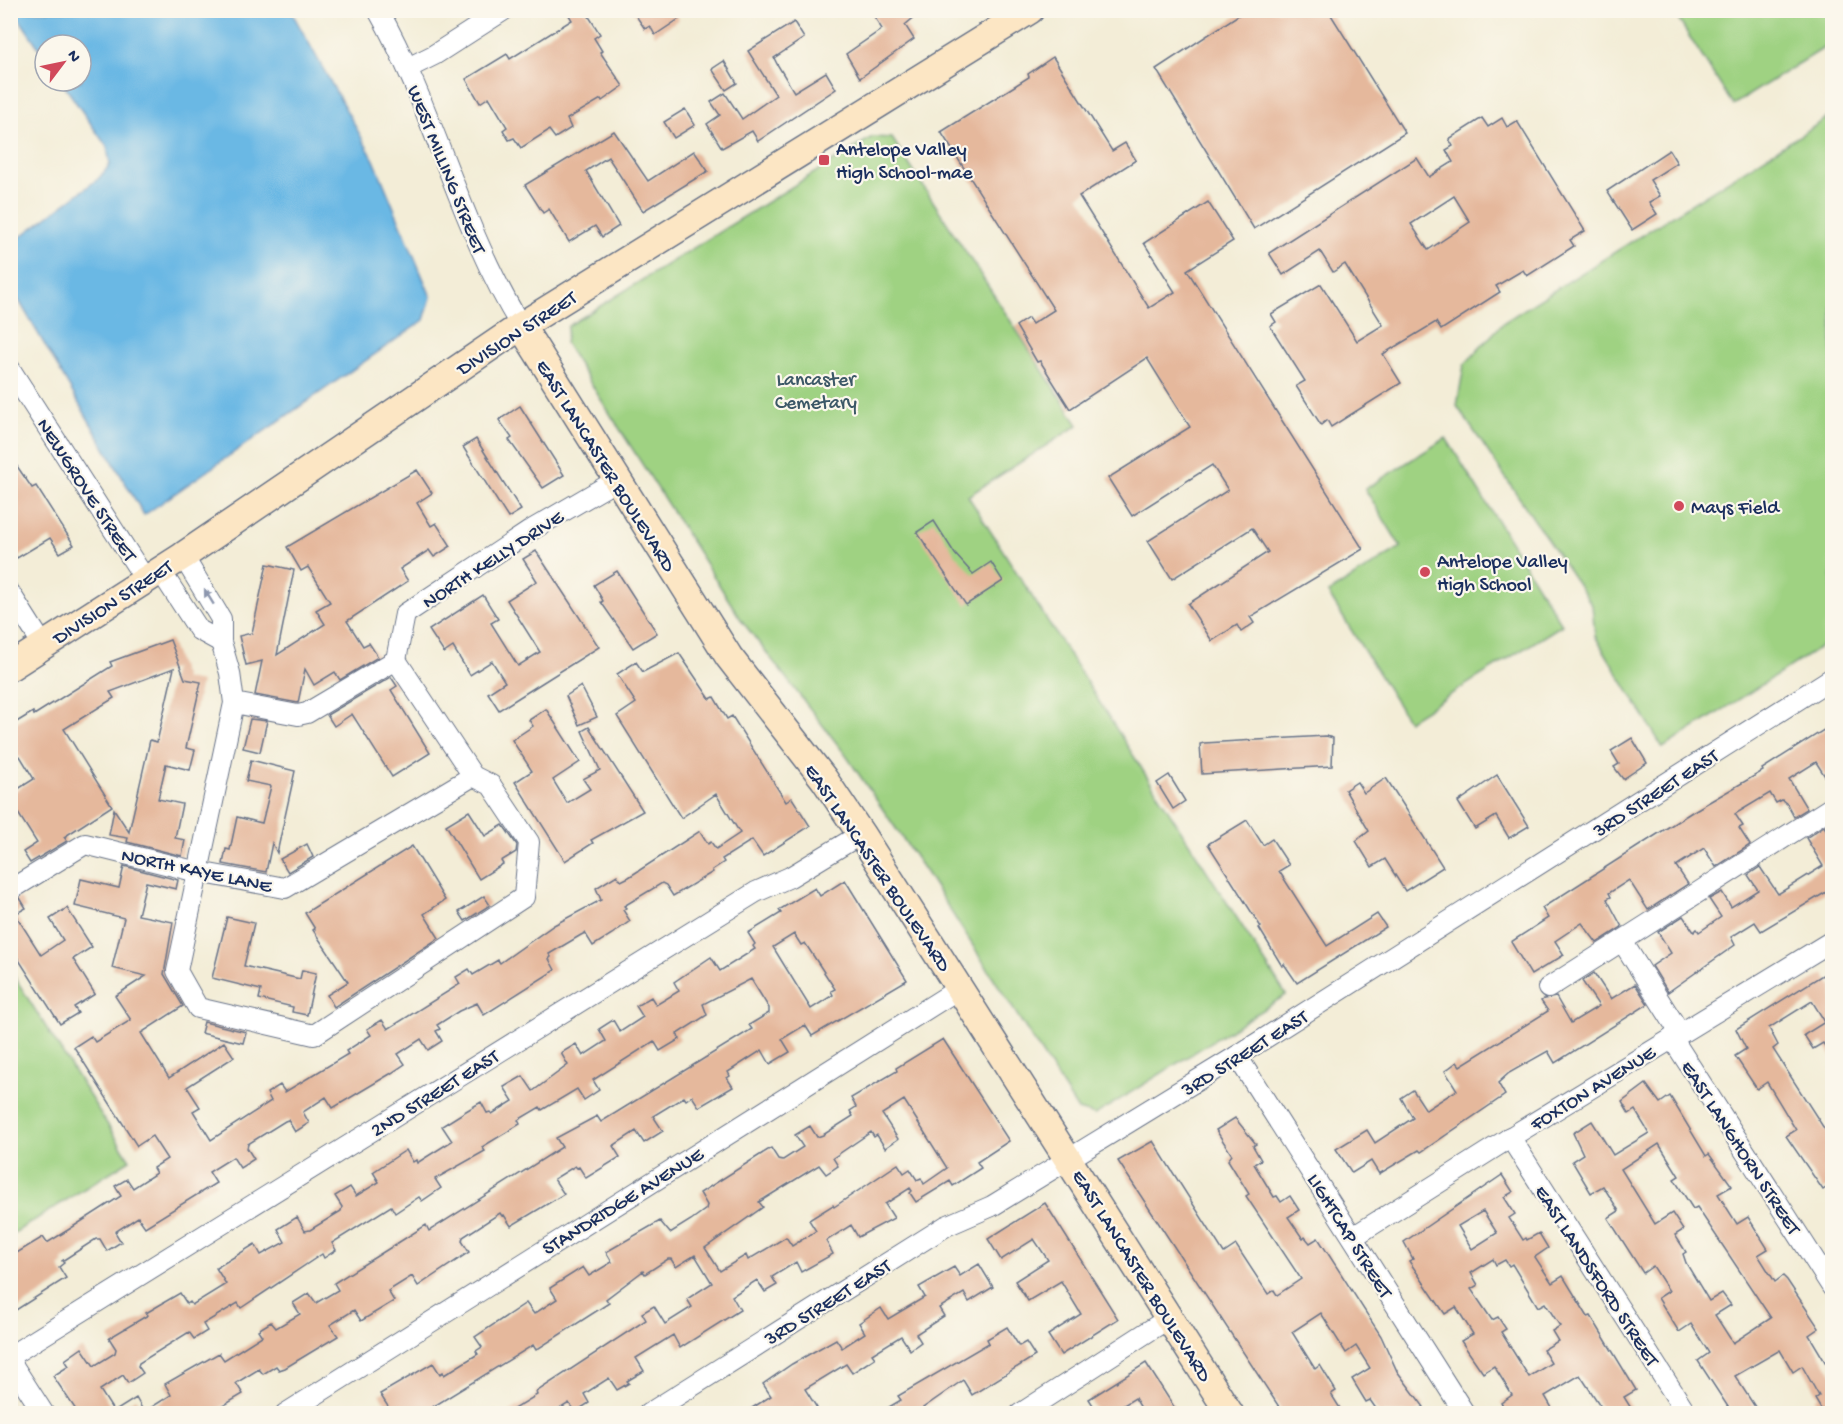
<svg xmlns="http://www.w3.org/2000/svg" width="1843" height="1424" font-family="'Gochi Hand',sans-serif">
<rect width="100%" height="100%" fill="#fbf7ec"/>
<filter id="ink" filterUnits="userSpaceOnUse"><feTurbulence type="fractalNoise" baseFrequency=".0167" numOctaves="2"/><feDisplacementMap in="SourceGraphic" scale="12" xChannelSelector="R" yChannelSelector="G"/><feConvolveMatrix kernelMatrix="1 2 1 2 8 2 1 2 1" color-interpolation-filters="sRGB"/></filter>
<filter id="wash" filterUnits="userSpaceOnUse"><feTurbulence type="fractalNoise" baseFrequency=".008" numOctaves="4" result="noise"/><feDisplacementMap in="SourceGraphic" scale="24" xChannelSelector="R" yChannelSelector="G"/><feGaussianBlur stdDeviation="1.35" result="paint"/><feColorMatrix in="noise" values="0 0 0 0 0 0 0 0 0 0 0 0 0 0 0 0 0 1.4 0 .05"/><feComposite in="paint" operator="in"/></filter>
<g filter="url(#wash)">
<rect width="100%" height="100%" fill="#f3edd7"/>
<g fill="#9fd282" stroke="#5d8070" stroke-width="1.5">
<polygon points="1673,11 1832,11 1832,43 1733,105"/>
<polygon points="1832,115 1832,640 1663,748 1595,636 1592,605 1457,406 1464,365 1504,322"/>
<polygon points="872,137 892,138 1078,425 968,496 1286,995 1095,1115 1078,1110 927,874 845,754 742,621 565,343 568,326"/>
<polygon points="1446,438 1562,625 1408,721 1328,593 1401,547 1365,489"/>
<polygon points="10,970 130,1160 11,1235 10,1235"/>
</g>
<polygon fill="#6ab8e4" stroke="#4274a1" stroke-width="1.5" points="14,11 291,11 374,160 431,297 424,320 144,515 11,287 11,244 98,179 110,165 107,147 61,81 81,81 81,45 45,45 45,57"/>
<g id="blocks">
<g fill="#e5b89c" fill-rule="evenodd">
<polygon points="566,10 585,10 600,34 594,38 602,51 600,52 623,86 602,101 601,99 567,119 571,128 555,138 549,130 521,148 514,138 509,140 503,130 507,127 489,97 480,103 466,79 507,54 510,59 572,20"/>
<polygon points="632,10 674,10 679,19 655,35 650,26 645,29"/>
<polygon points="870,10 923,10 905,25 914,39 860,78 846,54 882,29"/>
<polygon points="1246,10 1328,10 1405,133 1254,229 1156,69"/>
<polygon points="794,22 804,38 774,58 777,64 794,92 826,72 836,89 758,141 752,131 722,148 707,124 720,115 711,102 725,93 742,119 776,95 748,51"/>
<polygon points="1053,57 1112,151 1125,143 1136,160 1079,196 1149,308 1175,292 1144,243 1208,202 1233,241 1187,270 1363,549 1250,617 1254,623 1241,632 1237,625 1212,641 1188,604 1268,552 1252,528 1172,579 1148,541 1228,490 1212,465 1132,516 1108,478 1190,427 1147,358 1070,409 1040,361 1037,362 1016,326 1028,318 1032,324 1054,310 941,132 1029,77 1028,74"/>
<polygon points="724,61 737,83 726,90 712,69"/>
<polygon points="685,109 695,125 674,138 664,122"/>
<path d="M1482,118L1488,127L1502,118L1507,127L1517,121L1585,231L1570,240L1574,246L1527,276L1523,270L1496,286L1500,292L1441,330L1436,322L1383,354L1401,383L1331,427L1327,420L1321,425L1296,386L1305,381L1270,326L1276,322L1271,314L1321,284L1357,341L1383,325L1345,264L1333,272L1320,251L1283,275L1269,253L1417,158L1429,177L1453,162L1446,150L1453,146L1449,139ZM1454,196L1470,222L1428,250L1411,224Z"/>
<polygon points="614,131 648,181 694,151 708,171 643,211 608,157 586,171 619,226 602,237 595,226 569,242 549,209 543,213 525,185"/>
<polygon points="1669,150 1677,163 1650,180 1660,196 1649,202 1657,214 1632,230 1607,191"/>
<polygon points="520,406 564,475 543,488 509,440 512,438 499,420"/>
<polygon points="476,439 521,510 508,518 463,447"/>
<polygon points="10,456 32,488 36,486 74,545 60,553 50,538 17,558 10,548"/>
<polygon points="417,470 432,493 417,503 431,526 436,523 451,546 434,557 429,550 400,569 408,581 347,621 363,646 369,643 378,657 340,680 335,672 314,685 305,669 298,703 255,695 262,661 246,665 239,636 252,633 267,564 294,570 277,655 325,624 316,610 330,602 308,567 301,571 287,547"/>
<polygon points="934,521 955,554 973,574 991,562 1003,581 966,605 917,532"/>
<polygon points="536,551 599,647 499,710 488,693 505,682 492,661 470,675 453,647 444,653 429,630 483,595 498,619 491,623 518,666 540,652 507,600 537,581 523,559"/>
<polygon points="617,571 657,633 633,648 601,602 603,601 594,585"/>
<polygon points="170,640 185,679 201,682 186,748 195,750 190,770 166,764 158,799 182,804 175,838 185,840 182,856 127,842 128,838 109,835 114,809 129,832 150,740 157,742 174,668 110,692 114,698 64,729 112,806 64,837 67,841 30,863 23,852 37,843 18,813 10,818 10,794 34,779 20,756 10,762 10,726 33,712 34,715 112,666 110,662"/>
<polygon points="679,653 710,699 714,697 727,719 732,716 786,802 792,798 810,826 763,856 752,840 722,859 724,862 712,870 713,872 673,896 666,885 662,883 624,906 626,908 623,910 630,921 612,934 593,946 585,933 581,935 549,954 551,957 549,959 555,970 484,1015 477,1003 459,1011 437,1025 440,1029 436,1031 442,1041 428,1050 421,1039 398,1054 405,1064 390,1074 333,1108 326,1097 303,1112 309,1123 295,1132 288,1120 285,1121 248,1144 247,1148 254,1159 240,1168 233,1157 209,1172 216,1183 145,1227 138,1217 115,1232 121,1242 107,1251 100,1239 96,1239 62,1261 64,1263 59,1267 66,1278 16,1310 10,1301 10,1257 43,1237 47,1243 68,1230 121,1196 115,1186 127,1179 133,1188 156,1173 153,1168 167,1159 152,1136 137,1146 74,1047 91,1036 95,1042 131,1020 115,996 146,976 112,968 124,918 75,906 81,879 119,888 124,866 178,880 176,889 146,882 138,915 173,922 164,974 183,1006 141,1033 169,1078 224,1042 234,1057 187,1087 200,1107 193,1111 211,1140 271,1101 267,1093 280,1085 285,1092 348,1054 346,1051 371,1035 367,1029 382,1020 388,1029 460,984 456,977 469,969 473,975 498,960 500,963 554,925 601,900 596,888 617,875 621,881 629,877 700,831 708,844 711,842 716,849 740,833 716,794 681,818 617,716 636,703 617,674 636,662 643,672"/>
<polygon points="391,677 397,686 391,690 430,753 392,777 352,714 334,726 327,715"/>
<polygon points="581,686 597,717 579,725 566,696"/>
<polygon points="546,709 580,762 553,780 567,803 590,789 583,779 600,770 582,731 589,727 643,811 591,840 593,843 565,861 515,782 532,771 512,740 533,726 529,720"/>
<polygon points="250,719 267,721 260,752 243,748"/>
<polygon points="1833,724 1833,789 1816,762 1789,779 1807,809 1794,817 1787,804 1782,800 1776,803 1770,793 1735,814 1743,826 1739,828 1750,845 1716,867 1704,848 1676,866 1688,884 1648,910 1629,880 1609,893 1611,897 1607,899 1622,927 1597,943 1582,923 1555,941 1564,955 1531,975 1511,942 1548,918 1542,908 1692,812 1763,771 1762,769"/>
<polygon points="1326,736 1333,738 1332,766 1202,774 1200,744 1204,743"/>
<polygon points="1632,738 1647,763 1623,779 1614,767 1619,764 1611,751"/>
<polygon points="251,760 295,771 277,853 272,843 266,872 223,864 226,849 230,850 237,817 262,823 271,786 246,781"/>
<polygon points="1169,775 1185,801 1173,809 1157,783"/>
<polygon points="1497,775 1529,826 1509,838 1496,816 1475,829 1458,802"/>
<polygon points="1386,778 1443,867 1405,891 1385,859 1372,867 1356,841 1369,831 1345,790 1357,782 1364,793"/>
<polygon points="469,811 485,836 503,825 517,845 516,852 501,861 503,864 479,879 446,825"/>
<polygon points="1247,820 1263,845 1272,839 1289,865 1279,871 1327,946 1377,914 1386,927 1297,983 1284,964 1282,966 1259,928 1261,927 1208,844"/>
<polygon points="1824,826 1833,841 1833,888 1761,931 1755,922 1731,937 1735,945 1668,992 1652,966 1671,953 1658,932 1683,916 1694,932 1697,929 1699,932 1721,917 1709,899 1722,892 1731,907 1758,890 1748,875 1760,867 1778,894 1823,866 1806,838"/>
<polygon points="307,844 313,857 288,872 280,859"/>
<polygon points="412,846 445,900 424,914 439,938 334,1007 327,995 348,982 313,930 315,929 305,913"/>
<path d="M845,880L907,980L812,1036L805,1025L782,1039L790,1052L770,1064L762,1050L728,1072L730,1076L727,1078L733,1087L699,1107L692,1096L686,1100L684,1097L653,1116L663,1131L644,1143L636,1131L613,1146L620,1157L586,1178L579,1167L577,1168L575,1166L554,1179L564,1194L511,1226L504,1215L502,1216L500,1213L463,1237L462,1241L469,1252L418,1286L412,1276L388,1291L394,1301L361,1321L354,1310L330,1325L338,1336L285,1368L279,1370L276,1366L263,1374L259,1369L236,1383L243,1394L211,1413H78L53,1376L69,1366L65,1360L82,1348L94,1366L115,1353L116,1349L109,1338L148,1315L146,1313L180,1293L187,1304L190,1302L192,1305L226,1284L216,1268L255,1244L261,1255L285,1242L278,1229L297,1217L305,1231L310,1230L341,1211L342,1207L335,1196L350,1187L356,1196L379,1182L373,1172L406,1150L413,1162L416,1160L417,1163L452,1141L442,1126L466,1111L481,1102L487,1113L490,1112L492,1114L513,1101L504,1087L523,1076L533,1091L568,1065L561,1053L576,1044L583,1056L606,1041L599,1029L613,1020L620,1032L643,1017L636,1006L651,997L656,1005L679,991L674,982L711,957L720,971L755,949L753,946L755,944L748,933L781,913L779,910L815,888L820,896ZM794,934L801,945L805,943L835,989L831,991L833,995L811,1009L773,947ZM751,979L769,1008V1013L749,1025L752,1029L601,1122L597,1116L556,1138L562,1147L429,1231L426,1225L393,1246L334,1283L338,1290L316,1303L309,1293L293,1303L300,1314L276,1328L271,1322L258,1330L262,1336L224,1360L219,1353L165,1384L171,1395L144,1412L136,1398L114,1412L100,1390L123,1375L128,1383L143,1373L138,1366L139,1363L189,1332L194,1339L207,1331L203,1324L238,1303L241,1308L322,1254L324,1258L336,1250L332,1243L391,1206L395,1213L419,1197L422,1201L441,1188L435,1179L485,1151L482,1147L520,1124L518,1120L540,1107L542,1110L577,1089L584,1100L599,1090L593,1080L654,1041L660,1051L680,1039L677,1034L707,1015L703,1004Z"/>
<polygon points="484,896 490,905 465,921 459,912"/>
<polygon points="20,898 26,908 15,914 41,955 63,940 50,919 67,908 92,947 73,959 95,994 74,1007 78,1013 60,1024 10,946 10,902"/>
<polygon points="227,917 254,923 244,966 300,979 302,970 316,973 307,1015 292,1012 293,1007 259,999 261,990 212,978"/>
<polygon points="1594,973 1611,999 1635,984 1648,1004 1555,1063 1548,1051 1509,1073 1498,1083 1505,1095 1421,1152 1419,1150 1379,1174 1371,1161 1352,1173 1336,1149 1367,1130 1375,1143 1413,1118 1401,1098 1413,1090 1426,1110 1457,1090 1445,1071 1457,1062 1460,1066 1548,1011 1541,1001 1544,999 1556,997 1571,1023 1599,1006 1582,981"/>
<polygon points="1824,974 1833,988 1833,1058 1823,1043 1813,1049 1804,1035 1825,1022 1812,1001 1769,1028 1778,1045 1773,1049 1827,1133 1833,1129 1833,1183 1823,1190 1786,1136 1796,1130 1767,1082 1757,1089 1735,1056 1746,1049 1736,1029"/>
<polygon points="204,1022 246,1032 243,1043 201,1033"/>
<path d="M943,1039L1009,1141L977,1162L981,1168L953,1186L950,1181L916,1202L910,1193L912,1191L910,1188L885,1204L894,1218L858,1237L851,1225L826,1241L833,1254L801,1272L796,1262L772,1277L777,1285L765,1292L757,1280L732,1296L740,1310L680,1348L673,1335L636,1358L644,1371L627,1381L629,1383L617,1390L609,1378L584,1394L589,1403L575,1412L569,1403L553,1413H507L537,1395L536,1392L646,1320L642,1313L654,1306L665,1324L692,1307L687,1299L712,1283L695,1255L676,1267L671,1259H668L645,1274L643,1271L606,1299L609,1303L536,1350L533,1345L423,1413H392L380,1394L433,1363L440,1374L443,1372L444,1375L478,1354L476,1351L482,1347L475,1337L526,1303L534,1314L557,1299L550,1288L583,1267L589,1276L612,1262L606,1252L660,1221L670,1233L691,1220L706,1209L707,1205L700,1193L771,1148L778,1159L783,1160L803,1147L795,1135L810,1126L817,1137L823,1135L853,1116L850,1111L856,1107L851,1098L897,1071L896,1068ZM904,1100L947,1168L924,1184L921,1178L917,1180L910,1169L904,1173L898,1164L834,1207L833,1205L809,1220L816,1231L792,1246L786,1237L748,1260L746,1255L720,1271L705,1248L763,1207L759,1202L819,1165L826,1174L838,1166L833,1158L871,1132L874,1137L877,1135L885,1148L898,1139L882,1114Z"/>
<path d="M1646,1084L1660,1103L1670,1096L1706,1156L1709,1154L1732,1186L1718,1194L1737,1224L1748,1217L1768,1249L1758,1255L1775,1282L1783,1276L1787,1280L1819,1328L1809,1335L1833,1375V1413L1827,1408L1822,1411L1815,1399L1819,1396L1802,1366L1793,1372L1780,1350L1735,1376L1759,1413H1732L1698,1361L1709,1353L1691,1324L1679,1332L1658,1298L1669,1291L1653,1266L1643,1273L1608,1218L1619,1211L1603,1186L1591,1193L1572,1161L1583,1154L1573,1133L1592,1121L1613,1155L1649,1133L1635,1110L1629,1114L1622,1102ZM1659,1144L1679,1176L1674,1179L1693,1209L1697,1207L1771,1318L1733,1343L1715,1315L1731,1305L1722,1293L1709,1301L1686,1263L1683,1254L1686,1252L1675,1235L1683,1230L1672,1213L1655,1224L1621,1169Z"/>
<polygon points="1235,1118 1256,1144 1253,1146 1261,1160 1254,1164 1274,1197 1277,1196 1281,1202 1290,1196 1299,1210 1288,1217 1303,1239 1305,1237 1310,1243 1318,1238 1381,1336 1397,1371 1424,1407 1414,1413 1379,1413 1370,1400 1366,1402 1352,1379 1370,1368 1356,1346 1346,1353 1321,1313 1292,1332 1315,1369 1320,1365 1336,1391 1331,1394 1343,1413 1283,1413 1118,1161 1153,1141 1224,1253 1236,1245 1268,1294 1274,1290 1277,1295 1301,1279 1246,1196 1249,1194 1228,1160 1232,1155 1216,1130"/>
<path d="M1502,1175L1513,1192L1504,1197L1515,1214L1509,1218L1523,1240L1526,1238L1527,1240L1539,1233L1548,1248L1535,1257L1552,1283L1563,1276L1588,1317L1591,1316L1636,1390L1624,1397L1634,1413H1605L1580,1375L1545,1396L1552,1408L1542,1413H1507L1501,1403L1512,1395L1494,1366L1483,1373L1461,1341L1473,1334L1456,1307L1445,1314L1409,1261L1413,1259L1404,1242ZM1483,1211L1497,1233L1472,1249L1458,1226ZM1493,1259L1496,1265L1505,1260L1509,1266L1512,1264L1538,1307L1545,1303L1560,1326L1552,1331L1558,1341L1543,1350L1551,1363L1529,1377L1501,1332L1506,1329L1498,1317L1492,1320L1471,1289L1478,1285L1471,1273Z"/>
<polygon points="1045,1203 1118,1319 1061,1355 1048,1335 1081,1314 1061,1281 1028,1301 1015,1281 1048,1260 1034,1239 1001,1260 988,1239"/>
<polygon points="979,1264 993,1287 969,1302 964,1293 939,1308 944,1316 916,1334 921,1342 910,1350 901,1336 872,1354 875,1358 852,1373 846,1364 805,1389 817,1408 808,1413 744,1413 771,1396 763,1384 792,1364 836,1339 842,1348 865,1333 859,1323 881,1308 888,1319 925,1297 919,1287 954,1267 960,1276"/>
<polygon points="1007,1327 1019,1346 1026,1342 1035,1356 972,1395 963,1380 923,1408 927,1413 879,1413 901,1400 898,1396 989,1343 987,1339"/>
<polygon points="1146,1363 1178,1413 1144,1413 1135,1398 1111,1413 1098,1413 1089,1399"/>
</g>
</g>
</g>
<g filter="url(#ink)">
<use href="#blocks" fill-opacity="0" stroke="#677288" stroke-width="1.5"/>
<g fill="none" stroke-linecap="round" stroke-linejoin="round">
<g stroke="#677288" stroke-width="22">
<g id="minor">
<path d="M378,10C435,111 460,227 521,326"/>
<polyline points="408,68 434,55 504,10"/>
<polyline points="10,369 145,579"/>
<polyline points="183,556 221,619 221,642 230,673 234,703 177,971 198,1008 314,1035 524,897 529,842 491,785 473,776 396,660"/>
<polyline points="160,570 199,630 221,642"/>
<polyline points="10,593 43,645"/>
<polyline points="234,703 298,715 307,713 396,660 405,614 533,529 617,480"/>
<polyline points="10,890 85,844 198,872 285,888 473,776"/>
<polyline points="1622,941 1680,1033"/>
<polyline points="1548,988 1832,807"/>
<polyline points="1672,1038 1832,1287"/>
<polyline points="1237,1056 1465,1414"/>
<polyline points="1510,1137 1687,1414"/>
<polyline points="1353,1237 1519,1132 1832,941"/>
<polyline points="10,1356 756,892 790,877 861,834"/>
<polyline points="10,1361 44,1414"/>
<polyline points="285,1414 960,988"/>
<polyline points="648,1414 946,1226 992,1206 1237,1056 1832,678"/>
<polyline points="1020,1414 1169,1318"/>
</g>
</g>
<g stroke="#677288" stroke-width="30">
<g id="secondary">
<polyline points="521,326 729,657 824,779 861,834 1230,1414"/>
<polyline points="10,667 183,556 521,326 1030,10"/>
</g>
</g>
<use href="#minor" stroke="#fff" stroke-width="20"/>
<use href="#secondary" stroke="#fce6c4" stroke-width="27"/>
</g>
<defs><path id="oneway-solid" d="M-6-.8H1V-3.2L6.5 0L1 3.2V.8H-6Z" transform="scale(1.5)"/></defs>
<use fill="#8d97ae" href="#oneway-solid" transform="translate(209 597) rotate(-122)"/>
</g>
<g fill="#d1495b" stroke="#fbf7ec" stroke-width="2">
<rect x="818" y="154" width="12" height="12" rx="3"/>
<circle cx="1679" cy="506" r="6"/>
<circle cx="1425" cy="572" r="6"/>
</g>
<g text-anchor="middle" stroke-width="4.5" stroke-linejoin="round" paint-order="stroke">
<g font-size="20" fill="#1b2f5e" stroke="#fbf7ec" text-anchor="start">
<text x="836" y="155">Antelope Valley<tspan x="836" dy="23">High School-mae</tspan></text>
<text x="1691" y="513">Mays Field</text>
<text x="1437" y="567">Antelope Valley<tspan x="1437" dy="23">High School</tspan></text>
</g>
<g font-size="20" fill="#1b2f5e" stroke="#fbf7ec">
<text transform="translate(448 169) rotate(68)" y="7">WEST MILLING STREET</text>
<text transform="translate(516 332) rotate(-33)" y="7">DIVISION STREET</text>
<text transform="translate(607 465) rotate(58)" y="7">EAST LANCASTER BOULEVARD</text>
<text transform="translate(88 489) rotate(57)" y="7">NEWGROVE STREET</text>
<text transform="translate(492 558) rotate(-33)" y="7">NORTH KELLY DRIVE</text>
<text transform="translate(112 601) rotate(-33)" y="7">DIVISION STREET</text>
<text transform="translate(1655 792) rotate(-33)" y="7">3RD STREET EAST</text>
<text transform="translate(879 867) rotate(56)" y="7">EAST LANCASTER BOULEVARD</text>
<text transform="translate(197 869) rotate(12)" y="7">NORTH KAYE LANE</text>
<text transform="translate(1244 1052) rotate(-32)" y="7">3RD STREET EAST</text>
<text transform="translate(1592 1087) rotate(-32)" y="7">FOXTON AVENUE</text>
<text transform="translate(434 1092) rotate(-32)" y="7">2ND STREET EAST</text>
<text transform="translate(1742 1147) rotate(57)" y="7">EAST LANGHORN STREET</text>
<text transform="translate(622 1200) rotate(-32)" y="7">STANDRIDGE AVENUE</text>
<text transform="translate(1351 1235) rotate(58)" y="7">LIGHTCAP STREET</text>
<text transform="translate(1143 1275) rotate(58)" y="7">EAST LANCASTER BOULEVARD</text>
<text transform="translate(1598 1275) rotate(57)" y="7">EAST LANDSFORD STREET</text>
<text transform="translate(827 1301) rotate(-32)" y="7">3RD STREET EAST</text>
</g>
<g font-size="20" fill="#3c5867" stroke="#fbf7ec">
<text x="816" y="385">Lancaster<tspan x="816" dy="23">Cemetary</tspan></text>
</g>
</g>
<rect width="1843" height="1424" fill="none" stroke="#fbf7ec" stroke-width="36"/>
<g transform="translate(63 63) rotate(58)"><circle r="28" fill="#fbf7ec" stroke="#a1a7b3" stroke-width="1.5"/>
<path d="M0-4.5L10 22L0 15L-10 22Z" fill="#d1495b"/>
<text y="-9" font-size="16" font-weight="bold" text-anchor="middle" fill="#1b2f5e">N</text>
</g>
</svg>
